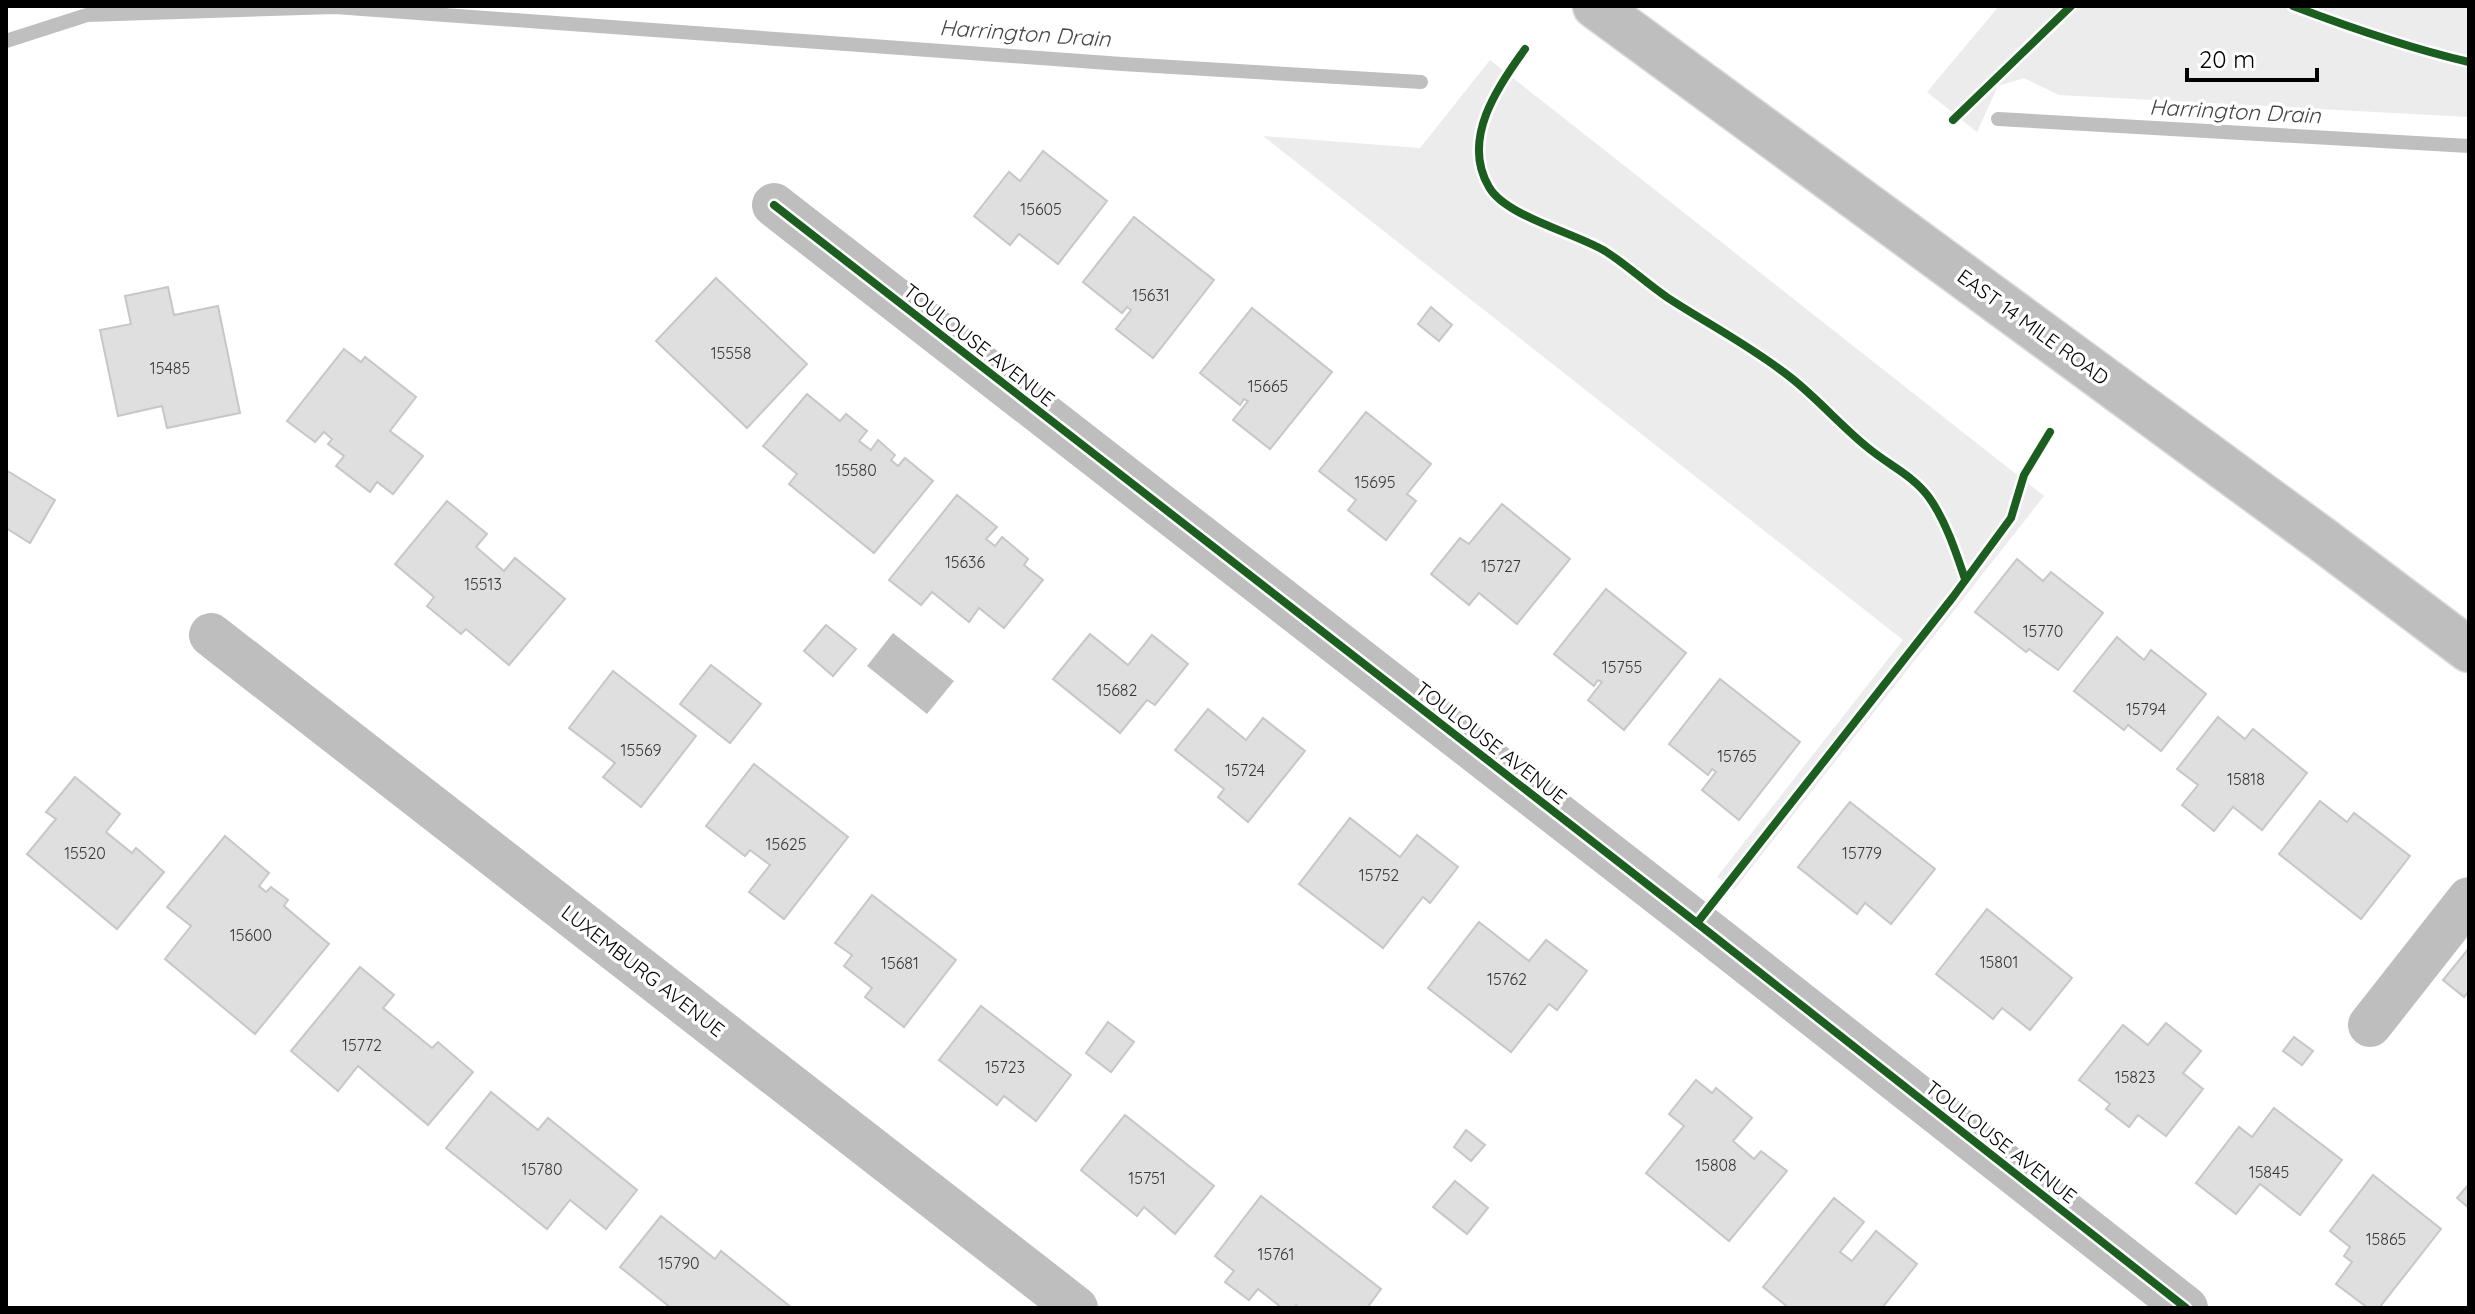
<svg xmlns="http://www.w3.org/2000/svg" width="2475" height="1314" font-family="Quicksand,sans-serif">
<rect width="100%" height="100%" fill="#fff"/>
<g fill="#ececec">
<polygon points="1999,6 2463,6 2469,10 2469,117 2059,95 2024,78 1998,86 1977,132 1927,92"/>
<polygon points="1490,60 2044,496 1734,890 1717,877 1903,640 1263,136 1420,148"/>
</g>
<polygon fill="#bfbfbf" points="893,633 954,681 927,714 867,666"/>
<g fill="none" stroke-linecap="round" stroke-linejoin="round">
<g stroke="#bfbfbf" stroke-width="14">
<polyline points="6,41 87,15 335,7 1122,64 1421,82"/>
<polyline points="1998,119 2469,146"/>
</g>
</g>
<g fill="#dfdfdf" stroke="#c7c7c7" stroke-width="2">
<polygon points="1043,151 1107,201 1058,264 1019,234 1010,245 974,216 1009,172 1020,181"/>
<polygon points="1134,217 1214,280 1153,358 1116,329 1131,310 1127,307 1122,313 1083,282"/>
<polygon points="716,278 807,364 747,428 656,341"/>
<polygon points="168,287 174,315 218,306 240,413 167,428 162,406 118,416 100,330 131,324 125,296"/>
<polygon points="1431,307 1452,325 1439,341 1418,324"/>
<polygon points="1252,308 1332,372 1270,449 1233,420 1248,401 1244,399 1240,405 1200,373"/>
<polygon points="344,349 361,362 365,357 416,397 390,431 423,456 393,494 377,482 370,492 336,466 344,456 328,444 332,439 324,432 315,442 287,421"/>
<polygon points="807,394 840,421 846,414 867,431 859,441 871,450 878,440 895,455 891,460 898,466 905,458 933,481 874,553 789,484 797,474 763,446"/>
<polygon points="1366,412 1431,464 1407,494 1416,501 1386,540 1348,510 1356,500 1319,471"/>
<polygon points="6,470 55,500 30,543 6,528"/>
<polygon points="957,495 997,527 986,539 995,546 1002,537 1028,559 1024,565 1043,580 1004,628 979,608 969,622 932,592 921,605 889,580"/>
<polygon points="447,501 487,534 476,547 504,571 515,558 565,599 509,665 466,629 461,634 427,606 434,597 395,564"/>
<polygon points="1502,504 1570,559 1517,624 1479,593 1469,605 1431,574 1460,538 1469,544"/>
<polygon points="2017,559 2043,581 2051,572 2103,613 2058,670 2029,649 2026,652 1975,612"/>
<polygon points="1606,589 1686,653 1624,730 1588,700 1602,682 1598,680 1594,686 1554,654"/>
<polygon points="826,625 856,649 833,676 804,651"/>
<polygon points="1090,634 1128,665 1152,635 1188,664 1155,705 1147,700 1120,733 1053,679"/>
<polygon points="2117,637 2144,660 2151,650 2206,694 2161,751 2128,725 2124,730 2074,691"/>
<polygon points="711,665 761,704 730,743 680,704"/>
<polygon points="613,671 696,736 641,807 603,777 615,763 569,728"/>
<polygon points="1720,679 1800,742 1739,820 1702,790 1716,772 1712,769 1708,775 1669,744"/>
<polygon points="1208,709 1246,740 1263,718 1305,751 1248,822 1218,797 1224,789 1175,750"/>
<polygon points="2218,717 2245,739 2253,729 2307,773 2262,830 2233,807 2214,831 2182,805 2198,785 2177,769"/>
<polygon points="754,764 848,837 784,919 749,892 770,865 750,850 745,856 706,826"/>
<polygon points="75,777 120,814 106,832 132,853 136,848 164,872 117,929 27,854 56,819 46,812"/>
<polygon points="2320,801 2347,822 2354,813 2410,856 2361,919 2279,854"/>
<polygon points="1850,802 1935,869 1891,924 1865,903 1857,914 1798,867"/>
<polygon points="1350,818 1400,857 1417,835 1458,867 1430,903 1423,897 1383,948 1299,884"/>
<polygon points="225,836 269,873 259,886 266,892 271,887 288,900 284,906 329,944 255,1034 165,959 191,926 167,907"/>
<polygon points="872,895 956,960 904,1027 865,997 872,988 844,966 852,955 835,943"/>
<polygon points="1987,909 2072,978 2030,1030 2002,1008 1993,1019 1936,974"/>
<polygon points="1479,922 1529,961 1546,940 1587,971 1557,1010 1549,1004 1511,1052 1428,988"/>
<polygon points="2469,948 2469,991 2464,997 2443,980"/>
<polygon points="360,967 394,995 383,1008 432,1048 438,1042 473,1072 428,1125 358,1066 338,1091 291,1051"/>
<polygon points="981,1006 1071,1075 1036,1121 1004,1096 997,1105 939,1060"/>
<polygon points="1108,1022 1134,1042 1111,1072 1086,1053"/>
<polygon points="2166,1023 2201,1051 2183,1073 2203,1089 2166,1136 2138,1115 2129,1127 2106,1109 2110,1104 2079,1080 2123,1025 2148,1045"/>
<polygon points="2294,1037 2313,1051 2302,1065 2283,1051"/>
<polygon points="1696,1080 1712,1093 1716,1088 1752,1118 1733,1141 1754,1159 1761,1151 1787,1171 1729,1241 1646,1173 1684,1126 1669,1114"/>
<polygon points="491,1092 538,1130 548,1118 637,1190 606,1229 570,1200 547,1229 446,1148"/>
<polygon points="2274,1108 2342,1160 2300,1215 2260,1184 2236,1214 2196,1183 2239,1127 2252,1137"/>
<polygon points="1125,1115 1214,1186 1175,1234 1144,1207 1137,1216 1081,1170"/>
<polygon points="1466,1130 1485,1145 1471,1161 1454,1147"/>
<polygon points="2373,1175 2441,1229 2379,1308 2368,1308 2336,1284 2352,1262 2344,1256 2350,1247 2330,1231"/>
<polygon points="1455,1181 1488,1208 1467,1234 1433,1207"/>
<polygon points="2469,1184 2469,1208 2457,1198"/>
<polygon points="1261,1196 1381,1289 1367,1308 1299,1308 1296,1305 1294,1308 1282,1308 1258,1289 1249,1300 1225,1282 1234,1271 1215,1256"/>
<polygon points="1834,1198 1864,1222 1840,1252 1852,1261 1876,1231 1917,1264 1882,1308 1789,1308 1763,1287"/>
<polygon points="661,1216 715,1259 721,1251 792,1308 671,1308 620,1267"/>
</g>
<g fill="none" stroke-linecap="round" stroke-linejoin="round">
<g stroke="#dbdbdb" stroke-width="47">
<polyline id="major" points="1595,6 2323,540 2469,650"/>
</g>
<g stroke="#bebebe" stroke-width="44">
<polyline points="774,205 1697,923 2186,1308"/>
<polyline points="211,635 1076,1308"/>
<polyline points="2370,1025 2469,899"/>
</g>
<use href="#major" stroke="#bebebe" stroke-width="44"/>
<g stroke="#fff" stroke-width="13">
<g id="cycleway">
<path d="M2293,6C2351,28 2408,48 2469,62"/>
<path d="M1525,49C1497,87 1461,140 1489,187C1505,216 1575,233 1605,251C1627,265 1646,283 1668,298C1708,324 1752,347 1790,377C1817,398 1840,425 1867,447C1887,464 1912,475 1928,496C1945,519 1956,552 1965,579"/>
<polyline points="1953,120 2071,6"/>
<polyline points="774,205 1697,923 2186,1308"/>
<polyline points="1697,923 1953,597 2011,518 2024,475 2050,432"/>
</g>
</g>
<use href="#cycleway" stroke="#1b5e20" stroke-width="8"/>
</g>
<g text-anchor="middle" stroke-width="7" stroke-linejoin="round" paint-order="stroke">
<g font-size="16" fill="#383838">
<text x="1041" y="215">15605</text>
<text x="1151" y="301">15631</text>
<text x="731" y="359">15558</text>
<text x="170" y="374">15485</text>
<text x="1268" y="392">15665</text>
<text x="856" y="476">15580</text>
<text x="1375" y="488">15695</text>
<text x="965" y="568">15636</text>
<text x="1501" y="572">15727</text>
<text x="483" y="590">15513</text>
<text x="2043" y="637">15770</text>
<text x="1622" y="673">15755</text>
<text x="1117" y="696">15682</text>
<text x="2146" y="715">15794</text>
<text x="641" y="756">15569</text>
<text x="1737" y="762">15765</text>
<text x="1245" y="776">15724</text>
<text x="2246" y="785">15818</text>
<text x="786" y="850">15625</text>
<text x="85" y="859">15520</text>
<text x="1862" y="859">15779</text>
<text x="1379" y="881">15752</text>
<text x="251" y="941">15600</text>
<text x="1999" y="968">15801</text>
<text x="900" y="969">15681</text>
<text x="1507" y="985">15762</text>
<text x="362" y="1051">15772</text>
<text x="1005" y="1073">15723</text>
<text x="2135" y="1083">15823</text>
<text x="1716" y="1171">15808</text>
<text x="542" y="1175">15780</text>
<text x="2269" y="1178">15845</text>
<text x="1147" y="1184">15751</text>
<text x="2386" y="1245">15865</text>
<text x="1276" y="1260">15761</text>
<text x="679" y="1269">15790</text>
</g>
<g font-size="20" fill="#000" stroke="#fff">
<text transform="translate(2033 327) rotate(36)" y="7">EAST 14 MILE ROAD</text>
<text transform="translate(979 345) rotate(38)" y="7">TOULOUSE AVENUE</text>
<text transform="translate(1491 743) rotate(38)" y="7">TOULOUSE AVENUE</text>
<text transform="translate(643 971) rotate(38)" y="7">LUXEMBURG AVENUE</text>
<text transform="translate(2001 1142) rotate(38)" y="7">TOULOUSE AVENUE</text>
</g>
<g font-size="22" font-style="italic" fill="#444" stroke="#fff">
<text transform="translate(1025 33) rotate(4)" y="8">Harrington Drain</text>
<text transform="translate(2235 111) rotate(3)" y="8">Harrington Drain</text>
</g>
</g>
<rect width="2475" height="1314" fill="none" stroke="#000000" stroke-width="16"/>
<path d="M2187 68v12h130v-12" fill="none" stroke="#000000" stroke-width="4"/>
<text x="2199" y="68" font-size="24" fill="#000000" stroke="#ffffff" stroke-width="6" paint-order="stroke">20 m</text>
</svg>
